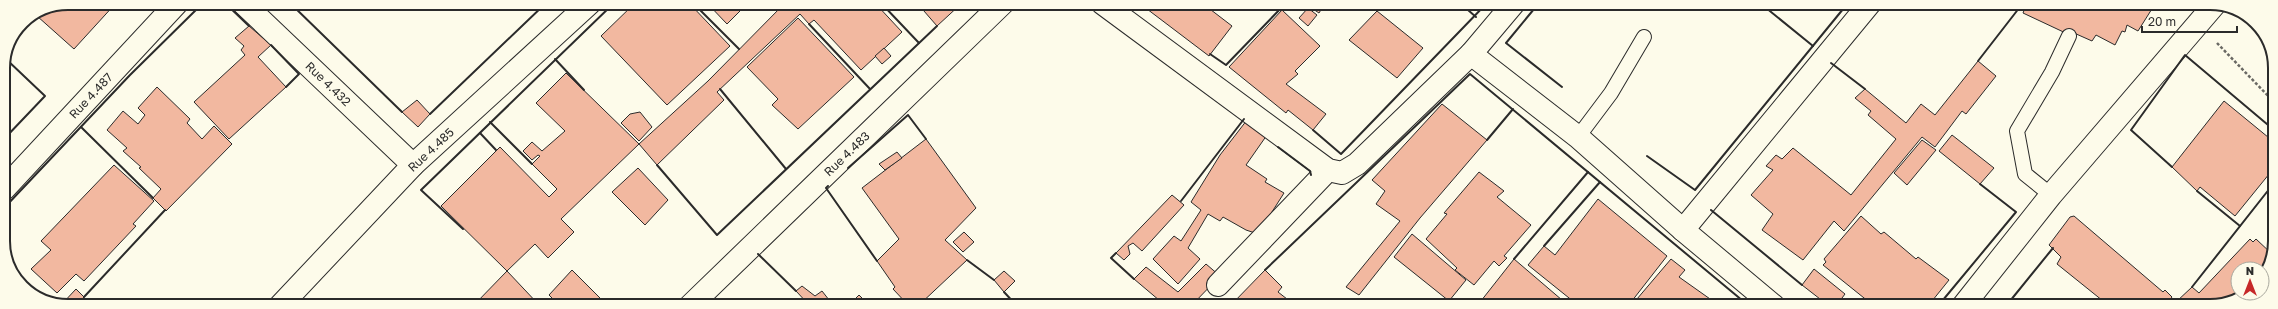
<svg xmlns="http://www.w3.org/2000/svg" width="2278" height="309" font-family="'Golos Text',sans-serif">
<rect width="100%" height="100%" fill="#fdfbea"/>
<g fill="#f2b8a0" stroke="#2b2b2b">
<polygon points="68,3 116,3 74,49 37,16"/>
<polygon points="635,3 689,3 730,46 667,105 601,36"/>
<polygon points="707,3 748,3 727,24"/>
<polygon points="785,3 875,3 902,32 861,70 814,20 809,24 800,14 717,92 724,100 657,165 639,144 708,81"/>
<polygon points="917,3 962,3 937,26"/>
<polygon points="1152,3 1202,3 1232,26 1209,56 1147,9"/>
<polygon points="1304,3 1325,3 1319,13"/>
<polygon points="2027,3 2155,4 2138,31 2127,25 2125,32 2122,31 2115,45 2096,35 2092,41 2074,33 2072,36 2023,13"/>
<polygon points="1308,8 1317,15 1308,26 1299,18"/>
<polygon points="1282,10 1320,46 1295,71 1298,74 1286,84 1326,114 1313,130 1288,110 1286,113 1229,67"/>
<polygon points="1377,11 1423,48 1397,78 1349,40"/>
<polygon points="798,18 854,77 798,129 772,105 778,99 747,67"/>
<polygon points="249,26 271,45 258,57 286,87 229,139 194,102 245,55 241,50 244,46 235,38"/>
<polygon points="884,48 891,56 882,64 875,56"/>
<polygon points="1978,61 1996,76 1966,114 1962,111 1935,147 1922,137 1844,231 1834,221 1803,260 1762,230 1773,214 1751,195 1773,170 1766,166 1776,155 1782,159 1793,148 1851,195 1896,139 1868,115 1871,111 1855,98 1865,89 1906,123 1921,104 1935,115"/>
<polygon points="566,73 639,144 561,219 574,232 548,258 535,244 507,271 441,206 500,147 549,197 557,189 532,164 540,156 538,155 532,160 523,151 532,142 542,151 565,131 536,103"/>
<polygon points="157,87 190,119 187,123 202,139 214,126 232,144 166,211 153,198 161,189 139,168 141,167 123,151 127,148 107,130 123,111 138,124 145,115 138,108"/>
<polygon points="417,100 430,114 418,127 402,112"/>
<polygon points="2224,101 2274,142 2274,168 2235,216 2200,187 2197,191 2172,167"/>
<polygon points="1442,104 1487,140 1420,218 1359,295 1346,287 1400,221 1376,204 1385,191 1372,180"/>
<polygon points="640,112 652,127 639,141 621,123 630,114"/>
<polygon points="1247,120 1267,135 1246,165 1267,179 1265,182 1284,193 1258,234 1246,230 1223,217 1220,221 1208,214 1188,248 1200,259 1178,284 1153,259 1174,236 1181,241 1201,210 1191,202 1220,155"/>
<polygon points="1952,135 1994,168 1980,184 1939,151"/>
<polygon points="926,139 976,208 945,240 967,260 918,306 909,306 893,289 895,287 877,261 899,239 862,188"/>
<polygon points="1922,140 1936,150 1907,185 1894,173"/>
<polygon points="897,152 902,158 885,170 879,164"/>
<polygon points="114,165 154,201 133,224 136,226 84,281 76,274 57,293 31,269 51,250 41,241"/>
<polygon points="638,168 668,200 645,225 612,192"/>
<polygon points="1479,172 1504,191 1497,197 1531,225 1504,256 1507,258 1499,266 1494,261 1474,285 1455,270 1457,268 1426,239 1447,214 1444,213"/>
<polygon points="1172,195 1184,205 1142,251 1133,243 1128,246 1130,254 1124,260 1116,253"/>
<polygon points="1598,199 1667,256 1628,306 1579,306 1528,265 1544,246 1555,255"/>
<polygon points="1861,216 1881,234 1884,232 1916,259 1918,257 1949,280 1928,306 1874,306 1823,265 1826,262 1824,259"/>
<polygon points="2074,216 2163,292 2165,290 2172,297 2165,306 2119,306 2112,300 2108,305 2057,264 2061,257 2049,245 2070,217"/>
<polygon points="964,232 974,242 963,252 953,242"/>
<polygon points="1412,234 1466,280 1449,301 1394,257"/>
<polygon points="2250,239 2253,242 2256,239 2272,254 2262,273 2262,269 2238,269 2238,293 2245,293 2210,306 2180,306 2176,302 2192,287 2199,293"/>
<polygon points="1514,259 1569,306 1477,306"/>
<polygon points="1671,259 1685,270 1679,277 1720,306 1631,306"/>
<polygon points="1206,264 1220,276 1191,306 1166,306 1134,279 1146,267 1178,292"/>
<polygon points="1814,269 1845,294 1836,306 1829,306 1802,285"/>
<polygon points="572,270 608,306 560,306 549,295"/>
<polygon points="1265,270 1282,287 1278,292 1296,306 1230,306"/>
<polygon points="507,271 540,306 473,306"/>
<polygon points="1004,271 1015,281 1004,292 994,280"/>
<polygon points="802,286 815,296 822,291 833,305 810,306 796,291"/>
<polygon points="76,289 84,297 76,305 61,305"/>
<polygon points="859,295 870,306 848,306"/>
</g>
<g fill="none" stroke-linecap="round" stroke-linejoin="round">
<g stroke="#2b2b2b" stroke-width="16">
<g id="lane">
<polyline points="1578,137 1611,93 1644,37"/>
<polyline points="2051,195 2025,174 2017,131 2052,72 2069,36"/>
</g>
</g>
<g stroke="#2b2b2b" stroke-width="24">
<g id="street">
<polyline points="243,3 413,165"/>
<polyline points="1102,3 1328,170 1342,173 1357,164 1471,54 1514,3"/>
<polyline points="1471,54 1578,137 1683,230 1774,306"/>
<polyline points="4,189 177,3"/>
<polyline points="1683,230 1870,3"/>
<polyline points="1218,285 1328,170"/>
<polyline points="280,306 413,165 590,3"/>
<polyline points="690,306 1003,3"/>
<polyline points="1963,306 2051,195 2215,4"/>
</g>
</g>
<polyline stroke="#6a6964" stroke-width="2.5" stroke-dasharray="3 2" stroke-linecap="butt" points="2217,43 2274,102"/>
<use href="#lane" stroke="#fdfbea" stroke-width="14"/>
<use href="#street" stroke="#fdfbea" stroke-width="22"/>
<g stroke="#2b2b2b" stroke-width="2">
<polyline points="225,3 249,26"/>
<polyline points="290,3 402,112"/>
<polyline points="693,3 739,49"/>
<polyline points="881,3 919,43"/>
<polyline points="1141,3 1147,9"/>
<polyline points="1460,3 1476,17"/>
<polyline points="1539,3 1506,43 1562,87"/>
<polyline points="1760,3 1813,46"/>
<polyline points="809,24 870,89"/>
<polyline points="271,45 299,74 286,87"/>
<polyline points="1210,54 1226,65 1285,4"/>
<polyline points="555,59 584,90"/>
<polyline points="1978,61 2023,3"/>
<polyline points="1831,63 1865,89"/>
<polyline points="720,89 786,169"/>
<polyline points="430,114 546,3"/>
<polyline points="490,122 532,164"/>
<polyline points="81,127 153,198"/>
<polyline points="1313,130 1341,154 1487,3"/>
<polyline points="480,133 496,150"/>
<polyline points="4,139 45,96 6,59"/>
<polyline points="1487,140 1513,109"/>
<polyline points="1278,147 1310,171 1311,175"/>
<polyline points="1647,156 1695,190 1848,3"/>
<polyline points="657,165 717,235 937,26"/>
<polyline points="2172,167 2131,130 2185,55 2274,130"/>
<polyline points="848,168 908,115 926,139"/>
<polyline points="828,186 826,188 877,261"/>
<polyline points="2197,191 2240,226"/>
<polyline points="1181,201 1244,119"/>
<polyline points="5,207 130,75 203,3"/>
<polyline points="1711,210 1802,285"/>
<polyline points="463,229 421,190 614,3"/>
<polyline points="1544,246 1600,182"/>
<polyline points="1116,253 1111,258 1134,279"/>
<polyline points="758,254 796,291"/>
<polyline points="1514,259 1588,172"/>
<polyline points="967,260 994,280"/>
<polyline points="1265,270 1470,74 1749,306"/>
<polyline points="2192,287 2274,183"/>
<polyline points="1004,292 1017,306"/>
<polyline points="84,297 165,210"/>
<polyline points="1938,306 2016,212 1980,184"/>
<polyline points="2006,306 2053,248"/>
</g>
</g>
<g text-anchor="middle" stroke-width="3" stroke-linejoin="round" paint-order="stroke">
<g font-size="12" fill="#2b2b2b" stroke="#fdfbea">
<text transform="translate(328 84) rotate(44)" y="4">Rue 4.432</text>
<text transform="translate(91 96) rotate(-47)" y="4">Rue 4.487</text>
<text transform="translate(431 150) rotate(-43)" y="4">Rue 4.485</text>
<text transform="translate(847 154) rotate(-44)" y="4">Rue 4.483</text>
</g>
</g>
<path d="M0 0H2278V309H0ZM68 10H2210A58 58 0 0 1 2268 68V241A58 58 0 0 1 2210 299H68A58 58 0 0 1 10 241V68A58 58 0 0 1 68 10Z" fill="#fdfbea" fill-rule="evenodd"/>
<path fill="none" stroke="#2b2b2b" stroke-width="2" d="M68 10H2210A58 58 0 0 1 2268 68V241A58 58 0 0 1 2210 299H68A58 58 0 0 1 10 241V68A58 58 0 0 1 68 10Z"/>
<g transform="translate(2250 281)"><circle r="19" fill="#fdfbea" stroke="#a9a89e"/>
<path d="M0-3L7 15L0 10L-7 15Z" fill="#c62828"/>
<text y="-6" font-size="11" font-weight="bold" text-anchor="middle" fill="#2b2b2b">N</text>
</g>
<path d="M2142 26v6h95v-6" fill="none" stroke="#2b2b2b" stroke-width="2"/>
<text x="2148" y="26" font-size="12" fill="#2b2b2b" stroke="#fdfbea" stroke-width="3" paint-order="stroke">20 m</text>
</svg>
